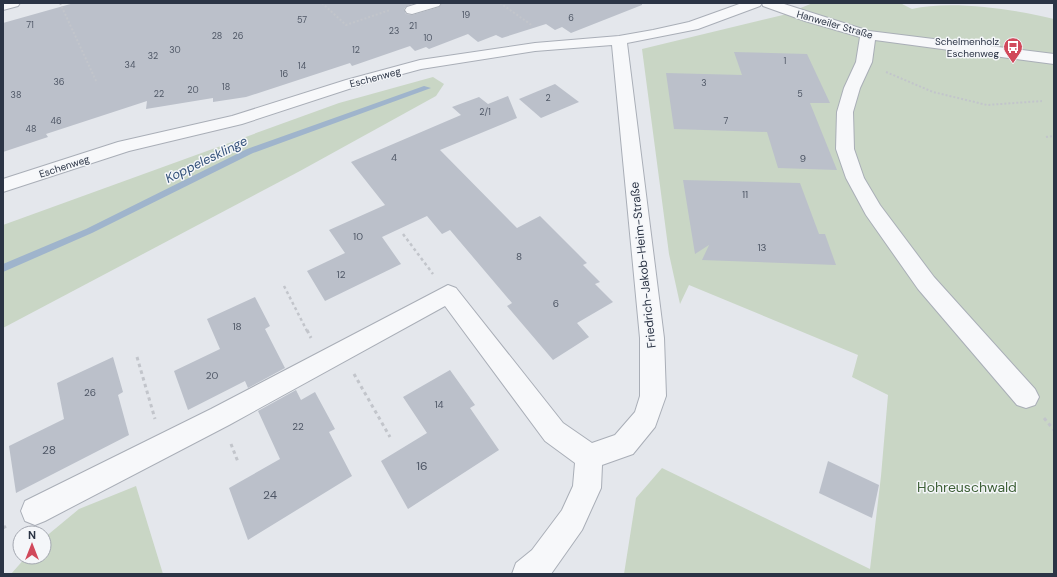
<svg xmlns="http://www.w3.org/2000/svg" width="1057" height="577" font-family="'DM Sans',sans-serif">
<rect width="100%" height="100%" fill="#e4e7ec"/>
<g fill="#c9d6c5">
<path d="M813,3H900L912,9C950,0 1014,9 1054,19V574H624L636,498L662,468L870,569L881,476L888,395L852,377L858,355L689,285L680,304L669,254L642,49L783,15Z"/>
<polygon points="433,77 444,84 436,96 300,171 3,328 3,225 339,103"/>
<polygon points="136,486 163,574 11,574 26,557 44,557 44,538 79,509"/>
</g>
<g fill="none" stroke-linecap="round" stroke-linejoin="round">
<polygon fill="#9fb4cc" fill-rule="evenodd" points="424,86 431,88 253,153 92,233 3,272 3,264 86,229 247,149"/>
</g>
<g fill="#bbc0ca">
<polygon points="74,3 415,3 407,6 404,9 406,14 412,15 439,7 442,3 642,3 642,5 571,33 562,27 555,30 546,24 502,38 496,35 478,42 468,34 429,49 426,47 415,51 410,46 352,66 350,63 246,97 213,102 213,98 146,109 147,101 46,134 48,137 3,152 3,23"/>
<polygon points="734,52 807,54 830,103 810,103 837,170 778,168 767,132 674,129 666,73 742,75"/>
<polygon points="555,84 579,102 541,118 519,99"/>
<polygon points="508,96 517,118 440,150 517,228 540,216 587,263 583,265 600,282 595,284 613,302 577,323 589,337 553,360 507,306 512,303 450,230 442,234 427,216 382,237 401,264 325,301 307,271 345,253 329,230 385,205 351,162 461,115 452,107 479,97 488,104"/>
<polygon points="683,180 800,183 819,234 825,234 836,265 702,260 709,245 695,254"/>
<polygon points="255,297 270,326 265,329 285,368 248,388 245,381 188,410 174,371 220,349 207,319"/>
<polygon points="113,357 123,392 118,395 129,435 16,493 9,446 64,419 57,383"/>
<polygon points="450,370 475,405 470,408 499,450 408,509 381,461 427,433 403,397"/>
<polygon points="296,390 301,400 315,392 335,429 329,432 352,476 248,540 229,488 280,459 258,411"/>
<polygon points="828,461 879,485 872,518 819,493"/>
</g>
<g fill="none" stroke-linecap="round" stroke-linejoin="round">
<g stroke="#a9aeb7" stroke-width="2">
<g id="minor">
<polygon points="3,3 20,3 18,6 3,10"/>
<polygon points="420,3 441,3 439,6 412,14 407,13 405,10 407,7"/>
<polygon points="742,3 781,3 869,31 1054,54 1054,64 875,40 872,62 860,88 853,112 854,149 864,178 880,205 934,277 1035,389 1039,397 1035,405 1026,408 1017,405 918,289 866,215 846,178 836,149 837,112 844,88 856,62 860,37 805,21 763,6 762,3 760,6 698,29 627,43 664,338 666,396 655,427 633,454 602,465 601,488 582,530 551,574 512,574 516,563 532,550 562,510 573,486 575,463 545,441 445,306 229,425 45,521 35,525 25,521 21,511 25,501 211,409 448,285 456,288 563,423 592,443 615,435 635,412 640,396 640,338 612,45 535,51 421,69 358,86 242,124 129,151 3,192 3,179 118,142 232,116 346,80 420,60 535,43 619,36 653,30 689,22"/>
</g>
</g>
<g stroke="#c2c5cb" stroke-width="2" stroke-dasharray="2 2" stroke-linecap="butt">
<polyline points="60,3 97,83"/>
<polyline points="322,3 346,25 390,10"/>
<polyline points="500,3 533,26"/>
<polyline points="886,72 933,92 987,105 1042,101"/>
<polyline points="1046,137 1054,136"/>
</g>
<g stroke="#c2c5cb" stroke-width="2.5" stroke-dasharray="3 3" stroke-linecap="butt">
<polyline points="403,234 433,274"/>
<polyline points="284,286 307,331"/>
</g>
<g stroke="#c2c5cb" stroke-width="3" stroke-dasharray="3.5 3.5" stroke-linecap="butt">
<polyline points="307,330 311,338"/>
<polyline points="137,357 155,419"/>
<polyline points="354,374 390,437"/>
<polyline points="1044,418 1054,430"/>
<polyline points="231,444 238,462"/>
<polyline points="3,528 8,525"/>
</g>
<use href="#minor" fill="#f7f8fa" fill-rule="evenodd"/>
</g>
<defs>
<g id="bus-pin" transform="scale(1)"><path d="M0 17L-7.5 6A9.5 9.5 0 1 1 7.5 6Z" fill="#d1495b" stroke="#f4f6f9"/><path d="M-5-6H5V4H4V6H2V4H-2V6H-4V4H-5ZM-3.5-4V0h7V-4ZM-3.5 1.2v1.5H-2V1.2ZM2 1.2v1.5H3.5V1.2Z" fill="#fff"/></g>
</defs>
<g fill-rule="evenodd">
<use href="#bus-pin" x="1013" y="47"/>
</g>
<g text-anchor="middle" stroke-width="3" stroke-linejoin="round" paint-order="stroke">
<g font-size="9" fill="#4f5766">
<text x="466" y="18">19</text>
<text x="571" y="21">6</text>
<text x="302" y="23">57</text>
<text x="30" y="28">71</text>
<text x="413" y="29">21</text>
<text x="394" y="34">23</text>
<text x="217" y="39">28</text>
<text x="238" y="39">26</text>
<text x="428" y="41">10</text>
<text x="175" y="53">30</text>
<text x="356" y="53">12</text>
<text x="153" y="59">32</text>
<text x="785" y="64">1</text>
<text x="130" y="68">34</text>
<text x="302" y="69">14</text>
<text x="284" y="77">16</text>
<text x="59" y="85">36</text>
<text x="704" y="86">3</text>
<text x="226" y="90">18</text>
<text x="193" y="93">20</text>
<text x="159" y="97">22</text>
<text x="800" y="97">5</text>
<text x="16" y="98">38</text>
<text x="548" y="101">2</text>
<text x="485" y="115">2/1</text>
<text x="56" y="124">46</text>
<text x="726" y="124">7</text>
<text x="31" y="132">48</text>
</g>
<g font-size="10" fill="#2b3445" stroke="#f4f6f9">
<text transform="translate(835 24) rotate(16)" y="4">Hanweiler Straße</text>
<text transform="translate(375 77) rotate(-15)" y="4">Eschenweg</text>
<text transform="translate(64 166) rotate(-18)" y="4">Eschenweg</text>
</g>
<g font-size="10" fill="#2b3445" stroke="#f4f6f9" text-anchor="end">
<text x="999" y="45">Schelmenholz<tspan x="999" dy="12">Eschenweg</tspan></text>
</g>
<g font-size="10" fill="#4f5766">
<text x="394" y="161">4</text>
<text x="803" y="162">9</text>
<text x="745" y="198">11</text>
<text x="358" y="240">10</text>
<text x="762" y="251">13</text>
<text x="519" y="260">8</text>
<text x="341" y="278">12</text>
<text x="556" y="307">6</text>
<text x="237" y="330">18</text>
<text x="212" y="379">20</text>
<text x="90" y="396">26</text>
<text x="439" y="408">14</text>
<text x="298" y="430">22</text>
</g>
<g font-size="12" fill="#2b3445" stroke="#f4f6f9">
<text transform="translate(643 265) rotate(-96)" y="4">Friedrich-Jakob-Heim-Straße</text>
</g>
<g font-size="12" fill="#4f5766">
<text x="49" y="454">28</text>
<text x="422" y="470">16</text>
<text x="270" y="499">24</text>
</g>
<g font-size="13" font-style="italic" fill="#34527a" stroke="#f4f6f9">
<text transform="translate(206 159) rotate(-26)" y="5">Koppelesklinge</text>
</g>
<g font-size="14" fill="#3f6138" stroke="#f4f6f9">
<text x="967" y="492">Hohreuschwald</text>
</g>
</g>
<rect width="1057" height="577" fill="none" stroke="#2b3445" stroke-width="8"/>
<g transform="translate(32 545)"><circle r="19" fill="#f4f6f9" stroke="#a4a8b1"/>
<path d="M0-3L7 15L0 10L-7 15Z" fill="#d1495b"/>
<text y="-6" font-size="11" font-weight="bold" text-anchor="middle" fill="#2b3445">N</text>
</g>
</svg>
